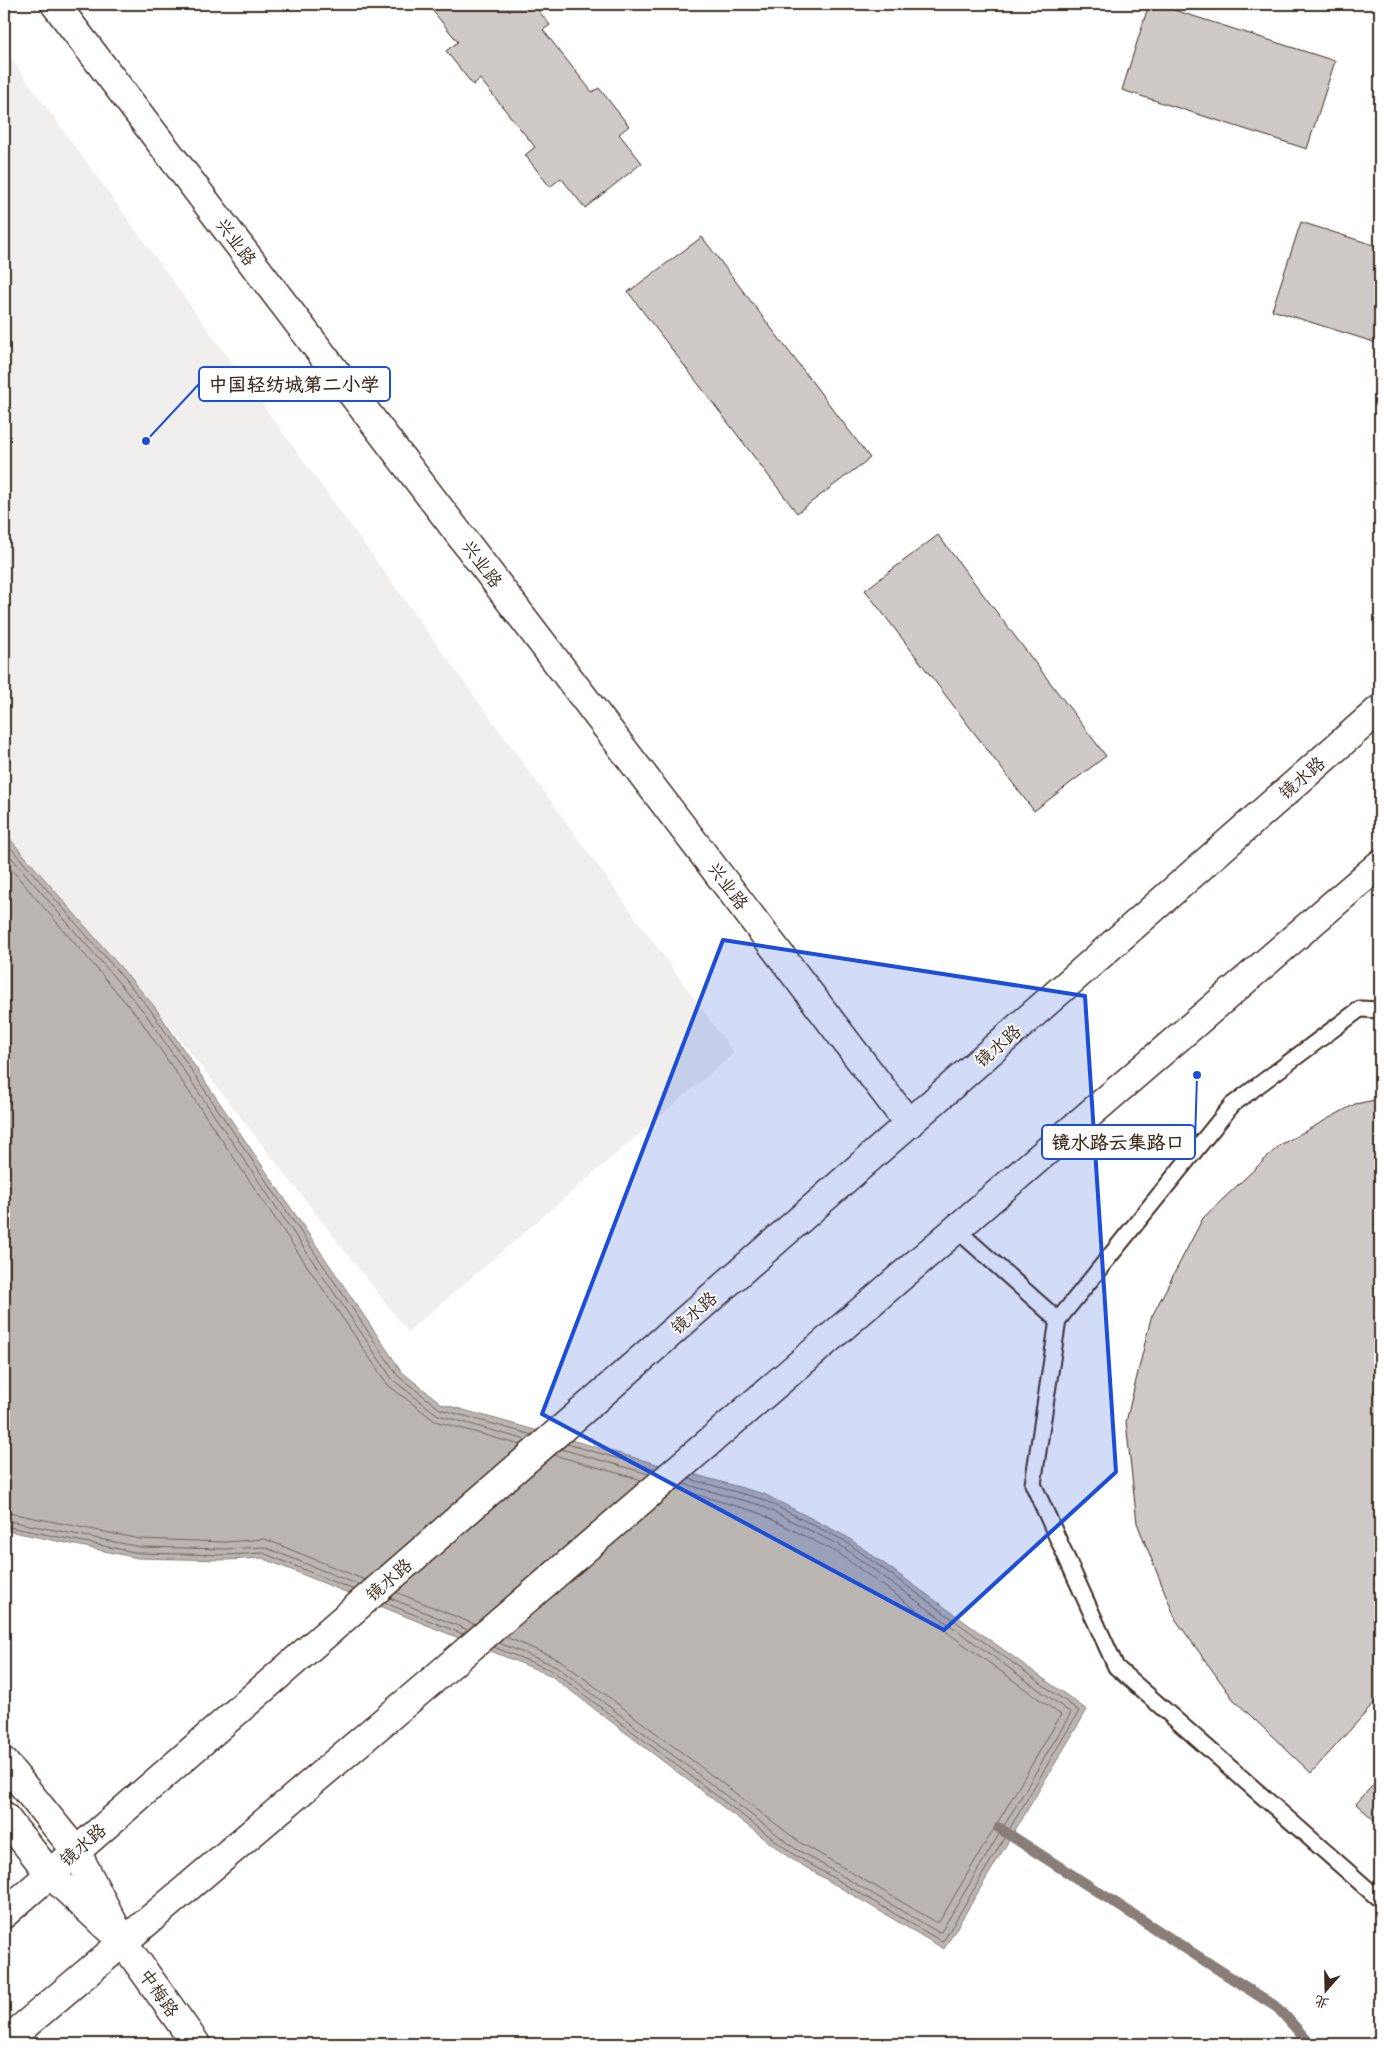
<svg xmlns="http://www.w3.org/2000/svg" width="1384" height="2048" font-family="Itim,'LXGW WenKai TC',sans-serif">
<rect width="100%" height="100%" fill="#fff"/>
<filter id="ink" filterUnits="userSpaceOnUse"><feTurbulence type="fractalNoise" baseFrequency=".02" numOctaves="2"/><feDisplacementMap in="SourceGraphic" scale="10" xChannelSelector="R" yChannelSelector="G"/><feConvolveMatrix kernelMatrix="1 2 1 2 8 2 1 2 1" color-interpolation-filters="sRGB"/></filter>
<g filter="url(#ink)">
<polygon fill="#f1efee" points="4,49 734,1053 408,1332 154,1006 4,832"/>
<polygon fill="#bcb6b3" stroke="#887e77" points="4,832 154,1006 402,1372 442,1404 764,1494 847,1537 1087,1710 944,1949 790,1858 550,1675 262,1558 226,1560 138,1558 4,1530"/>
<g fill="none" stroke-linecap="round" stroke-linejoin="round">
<g stroke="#6f625a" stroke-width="1">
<polyline points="4,840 150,1009 398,1376 440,1409 532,1435"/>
<polyline points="4,849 145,1013 393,1380 438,1415 526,1440"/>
<polyline points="4,861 139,1018 388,1385 435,1421 520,1445"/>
<polyline points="567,1444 655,1469"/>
<polyline points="561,1449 649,1474"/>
<polyline points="554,1455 642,1480"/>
<polyline points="4,1512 140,1539 225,1542 265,1539 365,1580"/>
<polyline points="4,1520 140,1547 226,1549 264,1547 359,1585"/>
<polyline points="4,1526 139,1553 226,1555 263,1553 354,1590"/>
<polyline points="396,1592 474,1624"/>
<polyline points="390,1598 468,1630"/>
<polyline points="385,1603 463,1634"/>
<polyline points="506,1637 560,1660 801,1843 936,1922 939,1922 1061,1715 838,1553 757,1512 677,1489"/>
<polyline points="499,1643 556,1666 796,1849 938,1932 941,1932 1071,1713 841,1546 760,1505 684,1484"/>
<polyline points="494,1647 553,1671 793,1854 941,1941 944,1940 1079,1711 845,1541 762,1499 689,1479"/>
</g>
<polyline stroke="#887e77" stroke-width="11" points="999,1828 1278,2008 1310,2044"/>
</g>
<g fill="#cfcac7" stroke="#3b2a1e">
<polygon points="440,4 533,4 550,25 543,30 592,92 599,88 629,126 619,134 642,163 585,208 561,178 550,187 525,155 535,147 480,79 473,85 446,51 458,42 432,10"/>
<polygon points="1149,4 1155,4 1335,61 1307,149 1122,90"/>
<polygon points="1301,222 1380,247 1380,344 1272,310"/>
<polygon points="702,237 870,458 797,513 628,292"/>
<polygon points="938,535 1106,756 1034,811 865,590"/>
<polygon points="1380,1099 1380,1697 1311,1773 1233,1699 1176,1620 1137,1523 1126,1422 1151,1318 1203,1218 1280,1145 1355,1104"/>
<polygon points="1380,1777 1380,1825 1356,1804"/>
</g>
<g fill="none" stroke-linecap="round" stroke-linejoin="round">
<g stroke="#3b2a1e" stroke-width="19">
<g id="lane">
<polyline points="1380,1010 1360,1009 1232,1105 1058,1320 1033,1484 1116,1667 1380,1900"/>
<polyline points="956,1229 1058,1320"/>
</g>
</g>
<g stroke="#3b2a1e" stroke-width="31">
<g id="street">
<polyline points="55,4 909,1124"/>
<polyline points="123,1942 196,2044"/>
</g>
</g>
<g stroke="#3b2a1e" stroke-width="31">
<g id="secondary">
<polyline points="4,1762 76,1851 123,1942"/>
<polyline points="4,1816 50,1874 109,1929"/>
</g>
</g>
<g stroke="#3b2a1e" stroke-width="31">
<g id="primary">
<polyline points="4,1914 581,1412 1380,709"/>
<polyline points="4,2043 434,1679 1380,864"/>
</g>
</g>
<use href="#lane" stroke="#fff" stroke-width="15"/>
<use href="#street" stroke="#fff" stroke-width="28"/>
<use href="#secondary" stroke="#fff" stroke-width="28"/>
<use href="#primary" stroke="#fff" stroke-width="28"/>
</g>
</g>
<path fill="#1d4ed8" fill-opacity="0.2" stroke="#1d4ed8" stroke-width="4" stroke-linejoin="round" d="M723,940L1085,996L1116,1472L944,1630L542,1414Z"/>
<g text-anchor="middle" stroke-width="4" stroke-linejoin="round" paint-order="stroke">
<g font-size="18" fill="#3b2a1e" stroke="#fff">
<text transform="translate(236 242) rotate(53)" y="6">兴业路</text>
<text transform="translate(482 564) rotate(53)" y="6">兴业路</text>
<text transform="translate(1302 778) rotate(-41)" y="6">镜水路</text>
<text transform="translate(728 886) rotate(53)" y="6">兴业路</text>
<text transform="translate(998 1046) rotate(-41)" y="6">镜水路</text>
<text transform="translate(694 1313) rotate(-41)" y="6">镜水路</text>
<text transform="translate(389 1580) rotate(-41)" y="6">镜水路</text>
<text transform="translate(83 1845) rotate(-41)" y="6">镜水路</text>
<text transform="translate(159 1993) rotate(55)" y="6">中梅路</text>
</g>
</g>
<path fill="none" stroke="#1d4ed8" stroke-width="2" d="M146 441L199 384M1197 1075L1195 1142"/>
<g fill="#1d4ed8" stroke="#fff" stroke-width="2">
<circle cx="146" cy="441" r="5"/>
<circle cx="1197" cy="1075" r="5"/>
</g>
<g fill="#fff" stroke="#1d4ed8" stroke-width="2">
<rect x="199" y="367" width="191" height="34" rx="5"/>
<rect x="1042" y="1125" width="153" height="34" rx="5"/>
</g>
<g font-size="19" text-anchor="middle" font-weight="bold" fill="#3b2a1e">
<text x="294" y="391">中国轻纺城第二小学</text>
<text x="1118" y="1149">镜水路云集路口</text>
</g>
<rect width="1384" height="2048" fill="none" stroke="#fff" stroke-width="20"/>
<rect x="10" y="10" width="1364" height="2028" fill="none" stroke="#3b2a1e" stroke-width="2" filter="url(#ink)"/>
<g transform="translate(1326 1990) rotate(200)" stroke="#ffffff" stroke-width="4" paint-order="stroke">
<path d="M0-4L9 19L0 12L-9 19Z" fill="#3b2a1e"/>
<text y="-8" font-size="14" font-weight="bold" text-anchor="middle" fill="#3b2a1e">北</text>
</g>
</svg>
